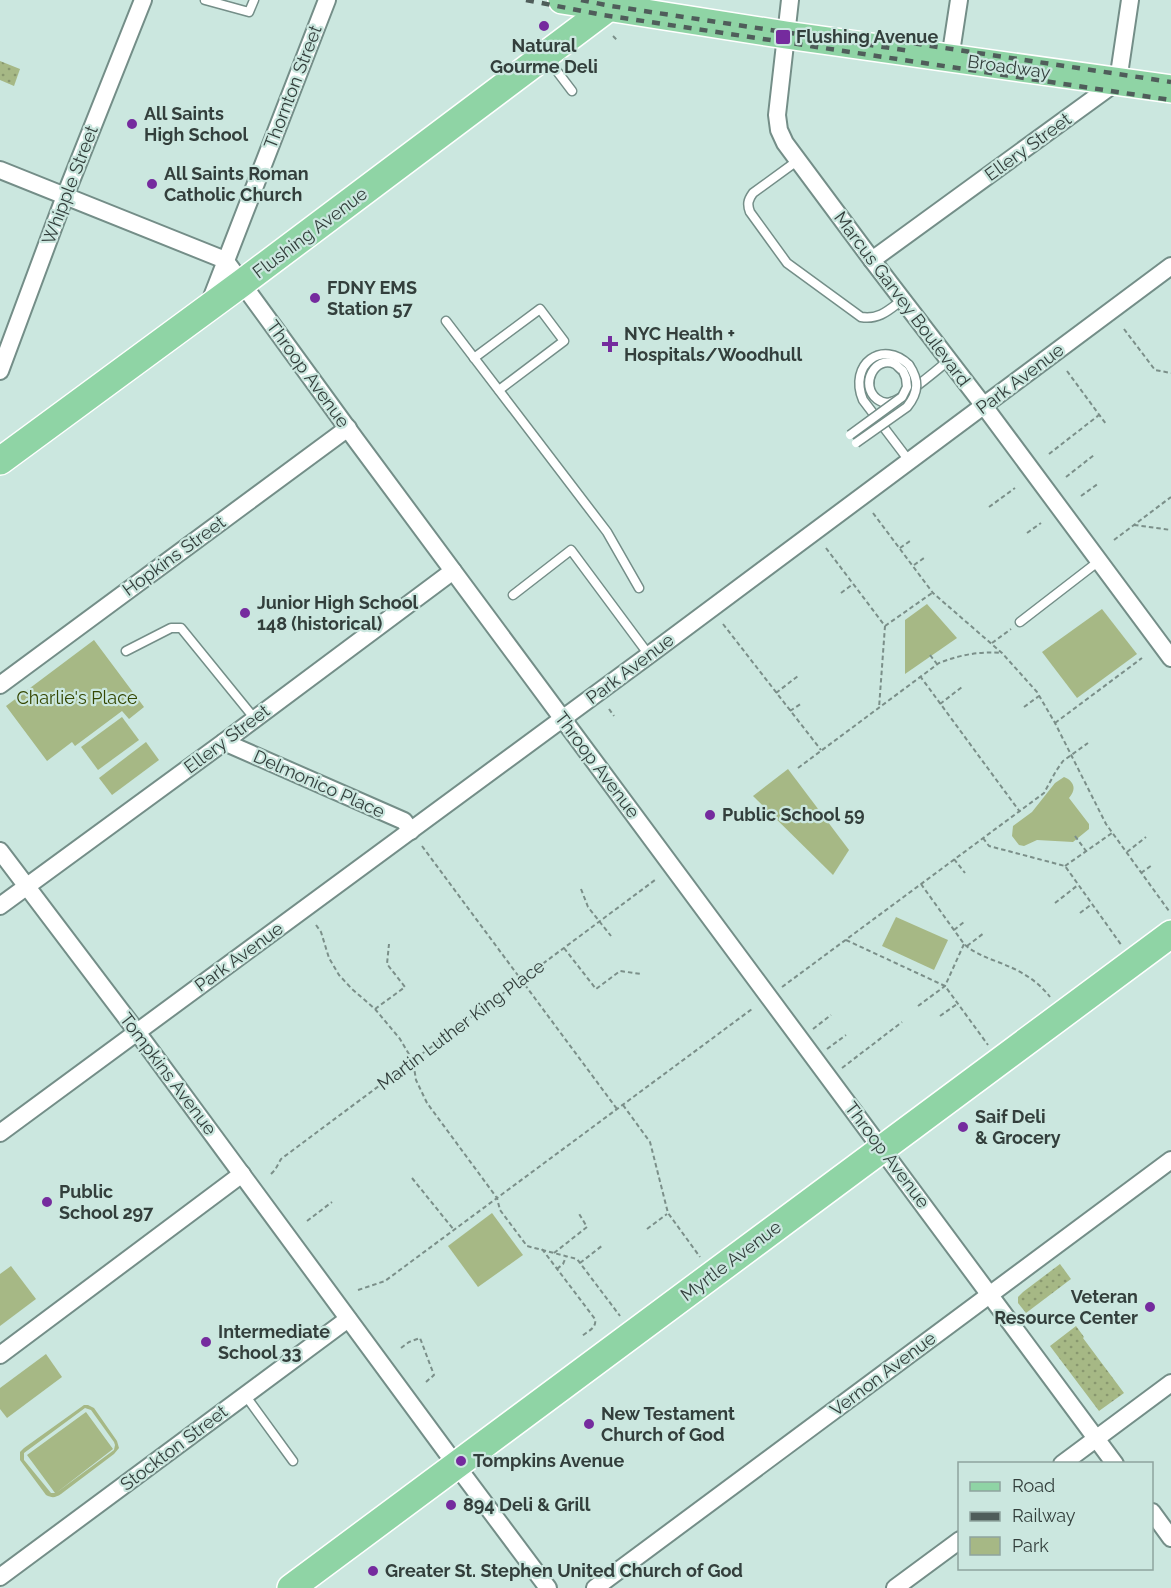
<svg xmlns="http://www.w3.org/2000/svg" width="1171" height="1588" font-family="Raleway,sans-serif">
<defs>
<pattern id="grass-dots" width="8" height="8" patternUnits="userSpaceOnUse" patternTransform="scale(1.5)"><rect width="8" height="8" fill="#a6b885"/><path d="M2 2h.1M6 6h.1" fill="none" stroke="#88976e" stroke-width="1.8" stroke-linecap="round"/></pattern>
</defs>
<rect width="100%" height="100%" fill="#cbe7df"/>
<g fill="url(#grass-dots)">
<polygon points="0,61 20,69 14,86 0,80"/>
<polygon points="1060,1264 1071,1279 1026,1313 1018,1303 1018,1297 1023,1292"/>
<polygon points="1076,1326 1084,1337 1083,1338 1124,1393 1099,1411 1050,1346"/>
</g>
<g fill="#a6b885" fill-rule="evenodd">
<polygon points="927,604 957,638 905,674 905,620"/>
<polygon points="1102,609 1137,654 1077,698 1042,652"/>
<polygon points="94,640 144,707 129,719 122,711 75,746 72,742 47,761 6,706"/>
<polygon points="122,717 139,740 98,770 81,747"/>
<polygon points="146,742 159,760 112,795 99,778"/>
<polygon points="788,769 849,850 833,875 753,796"/>
<path d="M1064,777C1074,781 1077,789 1069,798L1089,824V829L1073,842L1037,840L1024,846L1019,845L1012,836L1013,826L1032,812L1055,783Z"/>
<polygon points="896,917 948,940 934,970 882,946"/>
<polygon points="492,1213 523,1255 478,1287 448,1246"/>
<polygon points="11,1266 36,1299 0,1326 0,1274"/>
<polygon points="46,1354 62,1377 7,1418 0,1409 0,1388"/>
<path d="M84,1405H88L94,1408L117,1441L119,1448L114,1454L61,1494C55,1498 52,1498 46,1495L20,1460V1452L24,1448ZM85,1408L91,1410L114,1442L115,1445L114,1450L56,1493L113,1449L86,1412L27,1455L55,1493H51L24,1460V1453Z"/>
</g>
<g fill="none" stroke-linecap="round" stroke-linejoin="round">
<g stroke="#748e88" stroke-width="11">
<g id="service">
<polyline points="205,0 249,12 254,0"/>
<polyline points="547,58 572,91"/>
<path d="M797,161L753,193C748,200 747,204 750,212L787,263L861,317C879,320 889,310 902,300"/>
<polyline points="446,321 607,532 639,588"/>
<polyline points="474,358 540,309 564,341 499,390"/>
<path d="M909,365C883,339 848,364 863,400L910,462"/>
<path d="M903,371C900,369 898,366 895,364C875,355 859,385 877,399C881,402 886,404 891,402C902,400 938,369 949,360"/>
<polyline points="513,595 571,550 649,655"/>
<polyline points="1020,622 1099,561"/>
<polyline points="126,651 171,628 181,628 255,719"/>
<polyline points="245,1395 293,1461"/>
</g>
</g>
<g stroke="#748e88" stroke-width="20">
<g id="minor">
<polyline points="790,0 777,115 779,130 785,143 872,260 984,406 1171,658"/>
<polyline points="950,59 959,0"/>
<polyline points="0,170 225,260 356,440 1115,1464"/>
<polyline points="872,260 1118,81 1130,0"/>
<polyline points="208,307 327,0"/>
<polyline points="0,371 65,196 143,0"/>
<polyline points="0,685 348,428"/>
<polyline points="224,742 404,821 411,831"/>
<polyline points="0,851 137,1032 456,1465 548,1588"/>
<polyline points="0,906 224,742 453,571"/>
<polyline points="0,1133 649,655 1171,266"/>
<polyline points="0,1355 242,1174"/>
<polyline points="1062,1464 1171,1383"/>
<polyline points="1152,1512 1171,1538"/>
<polyline points="0,1577 348,1319"/>
<polyline points="595,1588 1171,1160"/>
<polyline points="895,1588 960,1540"/>
</g>
</g>
<g stroke="#fff" stroke-width="30">
<g id="primary">
<polyline points="562,0 786,35 1171,89"/>
<polyline points="0,461 242,283 608,8 616,0"/>
<polyline points="291,1588 1171,934"/>
</g>
</g>
<g stroke="#7b8f89" stroke-width="2" stroke-dasharray="4.5 3" stroke-linecap="butt">
<polyline points="613,36 617,40"/>
<polyline points="1124,329 1155,370 1171,373"/>
<polyline points="1067,371 1106,424"/>
<polyline points="1049,454 1099,415"/>
<polyline points="1066,477 1094,455"/>
<polyline points="1081,496 1099,483"/>
<polyline points="989,507 1015,488"/>
<polyline points="873,513 933,593 1002,653 1037,692 1055,723 1106,824 1169,911"/>
<polyline points="1134,525 1171,530"/>
<polyline points="1027,533 1041,523"/>
<polyline points="1114,540 1171,497"/>
<polyline points="826,548 885,626 879,708"/>
<polyline points="900,548 910,541"/>
<polyline points="914,565 924,558"/>
<polyline points="841,593 853,584"/>
<polyline points="723,624 821,750"/>
<polyline points="885,626 932,593"/>
<polyline points="992,643 1011,629"/>
<polyline points="930,655 937,664"/>
<polyline points="920,676 1020,812"/>
<polyline points="776,693 798,676"/>
<polyline points="940,704 962,687"/>
<polyline points="1024,707 1039,696"/>
<polyline points="609,709 614,716"/>
<polyline points="790,711 802,703"/>
<polyline points="1055,723 1142,658"/>
<path d="M798,768L939,663C959,655 980,651 1002,653"/>
<polyline points="1075,836 1086,851"/>
<polyline points="983,838 989,846 1065,866 1122,946"/>
<polyline points="422,846 617,1109"/>
<polyline points="1127,852 1146,837"/>
<polyline points="954,859 965,873"/>
<polyline points="1065,866 1112,833"/>
<polyline points="1141,873 1152,865"/>
<path d="M921,884L964,944C974,953 985,957 998,962C1019,970 1036,979 1050,997"/>
<polyline points="581,889 588,907 611,936"/>
<polyline points="1055,903 1078,885"/>
<polyline points="1080,913 1092,904"/>
<polyline points="316,925 321,932 329,958 339,975 352,989 375,1009 400,1039 413,1061 416,1080 427,1103 497,1198 500,1210 527,1246 577,1259 620,1316"/>
<polyline points="954,930 964,922"/>
<polyline points="846,940 945,986 988,1045"/>
<polyline points="967,946 984,933"/>
<polyline points="564,948 596,989 620,971 641,974"/>
<polyline points="782,987 1044,793 1056,771 1063,761 1088,743"/>
<polyline points="918,1006 945,986 964,944"/>
<polyline points="375,1009 405,987 387,964 389,944"/>
<polyline points="940,1016 957,1004"/>
<polyline points="813,1029 831,1015"/>
<polyline points="827,1049 846,1035"/>
<polyline points="842,1068 902,1022"/>
<polyline points="623,1105 650,1142 668,1213 700,1257"/>
<polyline points="271,1174 275,1170 281,1159 655,880"/>
<polyline points="412,1178 454,1230"/>
<polyline points="307,1221 332,1202"/>
<polyline points="647,1229 667,1214"/>
<path d="M542,1249L595,1319C597,1328 588,1331 582,1336"/>
<polyline points="554,1253 587,1227 578,1212"/>
<polyline points="580,1263 603,1245"/>
<polyline points="557,1269 563,1264 566,1257"/>
<polyline points="358,1290 385,1281 752,1009"/>
<polyline points="401,1348 409,1342 420,1338 434,1375 426,1382"/>
</g>
<use href="#service" stroke="#fff" stroke-width="8"/>
<use href="#minor" stroke="#fff" stroke-width="16"/>
<use href="#primary" stroke="#8fd4a5" stroke-width="27"/>
<g stroke="#4f5d5a" stroke-width="4.5" stroke-dasharray="8 8" stroke-linecap="butt">
<polyline points="526,0 603,15 1171,100"/>
<polyline points="581,0 611,6 910,51"/>
<polyline points="898,41 1171,82"/>
</g>
<g stroke="#748e88" stroke-width="11" stroke-linecap="butt">
<g id="service-bridge">
<polyline points="850,435 902,397 907,387 906,378 903,371"/>
<path d="M856,443L907,407C919,392 919,380 909,365"/>
</g>
</g>
<use href="#service-bridge" stroke="#fff" stroke-width="8"/>
</g>
<g fill="#752b9e" stroke="#cbe7df" stroke-width="2">
<circle cx="544" cy="26" r="6"/>
<rect x="775" y="29" width="16" height="16" rx="3"/>
<circle cx="132" cy="124" r="6"/>
<circle cx="152" cy="184" r="6"/>
<circle cx="315" cy="298" r="6"/>
<path d="M607 335h6v6h6v6h-6v6h-6v-6h-6v-6h6z"/>
<circle cx="245" cy="613" r="6"/>
<circle cx="710" cy="815" r="6"/>
<circle cx="963" cy="1127" r="6"/>
<circle cx="47" cy="1202" r="6"/>
<circle cx="1150" cy="1307" r="6"/>
<circle cx="206" cy="1342" r="6"/>
<circle cx="589" cy="1424" r="6"/>
<circle cx="461" cy="1461" r="6"/>
<circle cx="451" cy="1505" r="6"/>
<circle cx="373" cy="1571" r="6"/>
</g>
<g text-anchor="middle" stroke-width="4.5" stroke-linejoin="round" paint-order="stroke">
<g font-size="18" font-weight="bold" fill="#333f3c" stroke="#cbe7df" text-anchor="start">
<text x="796" y="43">Flushing Avenue</text>
<text x="544" y="52" text-anchor="middle">Natural<tspan x="544" dy="21">Gourme Deli</tspan></text>
<text x="144" y="120">All Saints<tspan x="144" dy="21">High School</tspan></text>
<text x="164" y="180">All Saints Roman<tspan x="164" dy="21">Catholic Church</tspan></text>
<text x="327" y="294">FDNY EMS<tspan x="327" dy="21">Station 57</tspan></text>
<text x="624" y="340">NYC Health +<tspan x="624" dy="21">Hospitals/Woodhull</tspan></text>
<text x="257" y="609">Junior High School<tspan x="257" dy="21">148 (historical)</tspan></text>
<text x="722" y="821">Public School 59</text>
<text x="975" y="1123">Saif Deli<tspan x="975" dy="21">&amp; Grocery</tspan></text>
<text x="59" y="1198">Public<tspan x="59" dy="21">School 297</tspan></text>
<text x="1138" y="1303" text-anchor="end">Veteran<tspan x="1138" dy="21">Resource Center</tspan></text>
<text x="218" y="1338">Intermediate<tspan x="218" dy="21">School 33</tspan></text>
<text x="601" y="1420">New Testament<tspan x="601" dy="21">Church of God</tspan></text>
<text x="473" y="1467">Tompkins Avenue</text>
<text x="463" y="1511">894 Deli &amp; Grill</text>
<text x="385" y="1577">Greater St. Stephen United Church of God</text>
</g>
<g font-size="18" fill="#333f3c" stroke="#cbe7df">
<text transform="translate(1009 67) rotate(8)" y="6">Broadway</text>
<text transform="translate(293 87) rotate(-69)" y="6">Thornton Street</text>
<text transform="translate(1028 147) rotate(-36)" y="6">Ellery Street</text>
<text transform="translate(70 185) rotate(-69)" y="6">Whipple Street</text>
<text transform="translate(310 233) rotate(-37)" y="6">Flushing Avenue</text>
<text transform="translate(902 299) rotate(53)" y="6">Marcus Garvey Boulevard</text>
<text transform="translate(308 374) rotate(54)" y="6">Throop Avenue</text>
<text transform="translate(1020 379) rotate(-37)" y="6">Park Avenue</text>
<text transform="translate(174 556) rotate(-36)" y="6">Hopkins Street</text>
<text transform="translate(630 669) rotate(-37)" y="6">Park Avenue</text>
<text transform="translate(227 739) rotate(-37)" y="6">Ellery Street</text>
<text transform="translate(597 765) rotate(53)" y="6">Throop Avenue</text>
<text transform="translate(319 784) rotate(24)" y="6">Delmonico Place</text>
<text transform="translate(239 957) rotate(-36)" y="6">Park Avenue</text>
<text transform="translate(461 1025) rotate(-37)" y="6">Martin Luther King Place</text>
<text transform="translate(168 1074) rotate(53)" y="6">Tompkins Avenue</text>
<text transform="translate(887 1155) rotate(53)" y="6">Throop Avenue</text>
<text transform="translate(731 1261) rotate(-37)" y="6">Myrtle Avenue</text>
<text transform="translate(883 1374) rotate(-37)" y="6">Vernon Avenue</text>
<text transform="translate(174 1448) rotate(-37)" y="6">Stockton Street</text>
</g>
<g font-size="18" fill="#344601" stroke="#cbe7df">
<text x="77" y="704">Charlie's Place</text>
</g>
</g>
<rect x="958" y="1462" width="195" height="108" fill="#cbe7df" stroke="#8ea49e" stroke-width="1.5"/>
<rect x="970" y="1482" width="30" height="9" fill="#8fd4a5" stroke="#8ea49e" stroke-width="1.5"/>
<text x="1012" y="1492" font-size="18" fill="#333f3c">Road</text>
<rect x="970" y="1512" width="30" height="9" fill="#4f5d5a" stroke="#8ea49e" stroke-width="1.5"/>
<text x="1012" y="1522" font-size="18" fill="#333f3c">Railway</text>
<rect x="970" y="1537" width="30" height="18" fill="#a6b885" stroke="#8ea49e" stroke-width="1.5"/>
<text x="1012" y="1552" font-size="18" fill="#333f3c">Park</text>
</svg>
